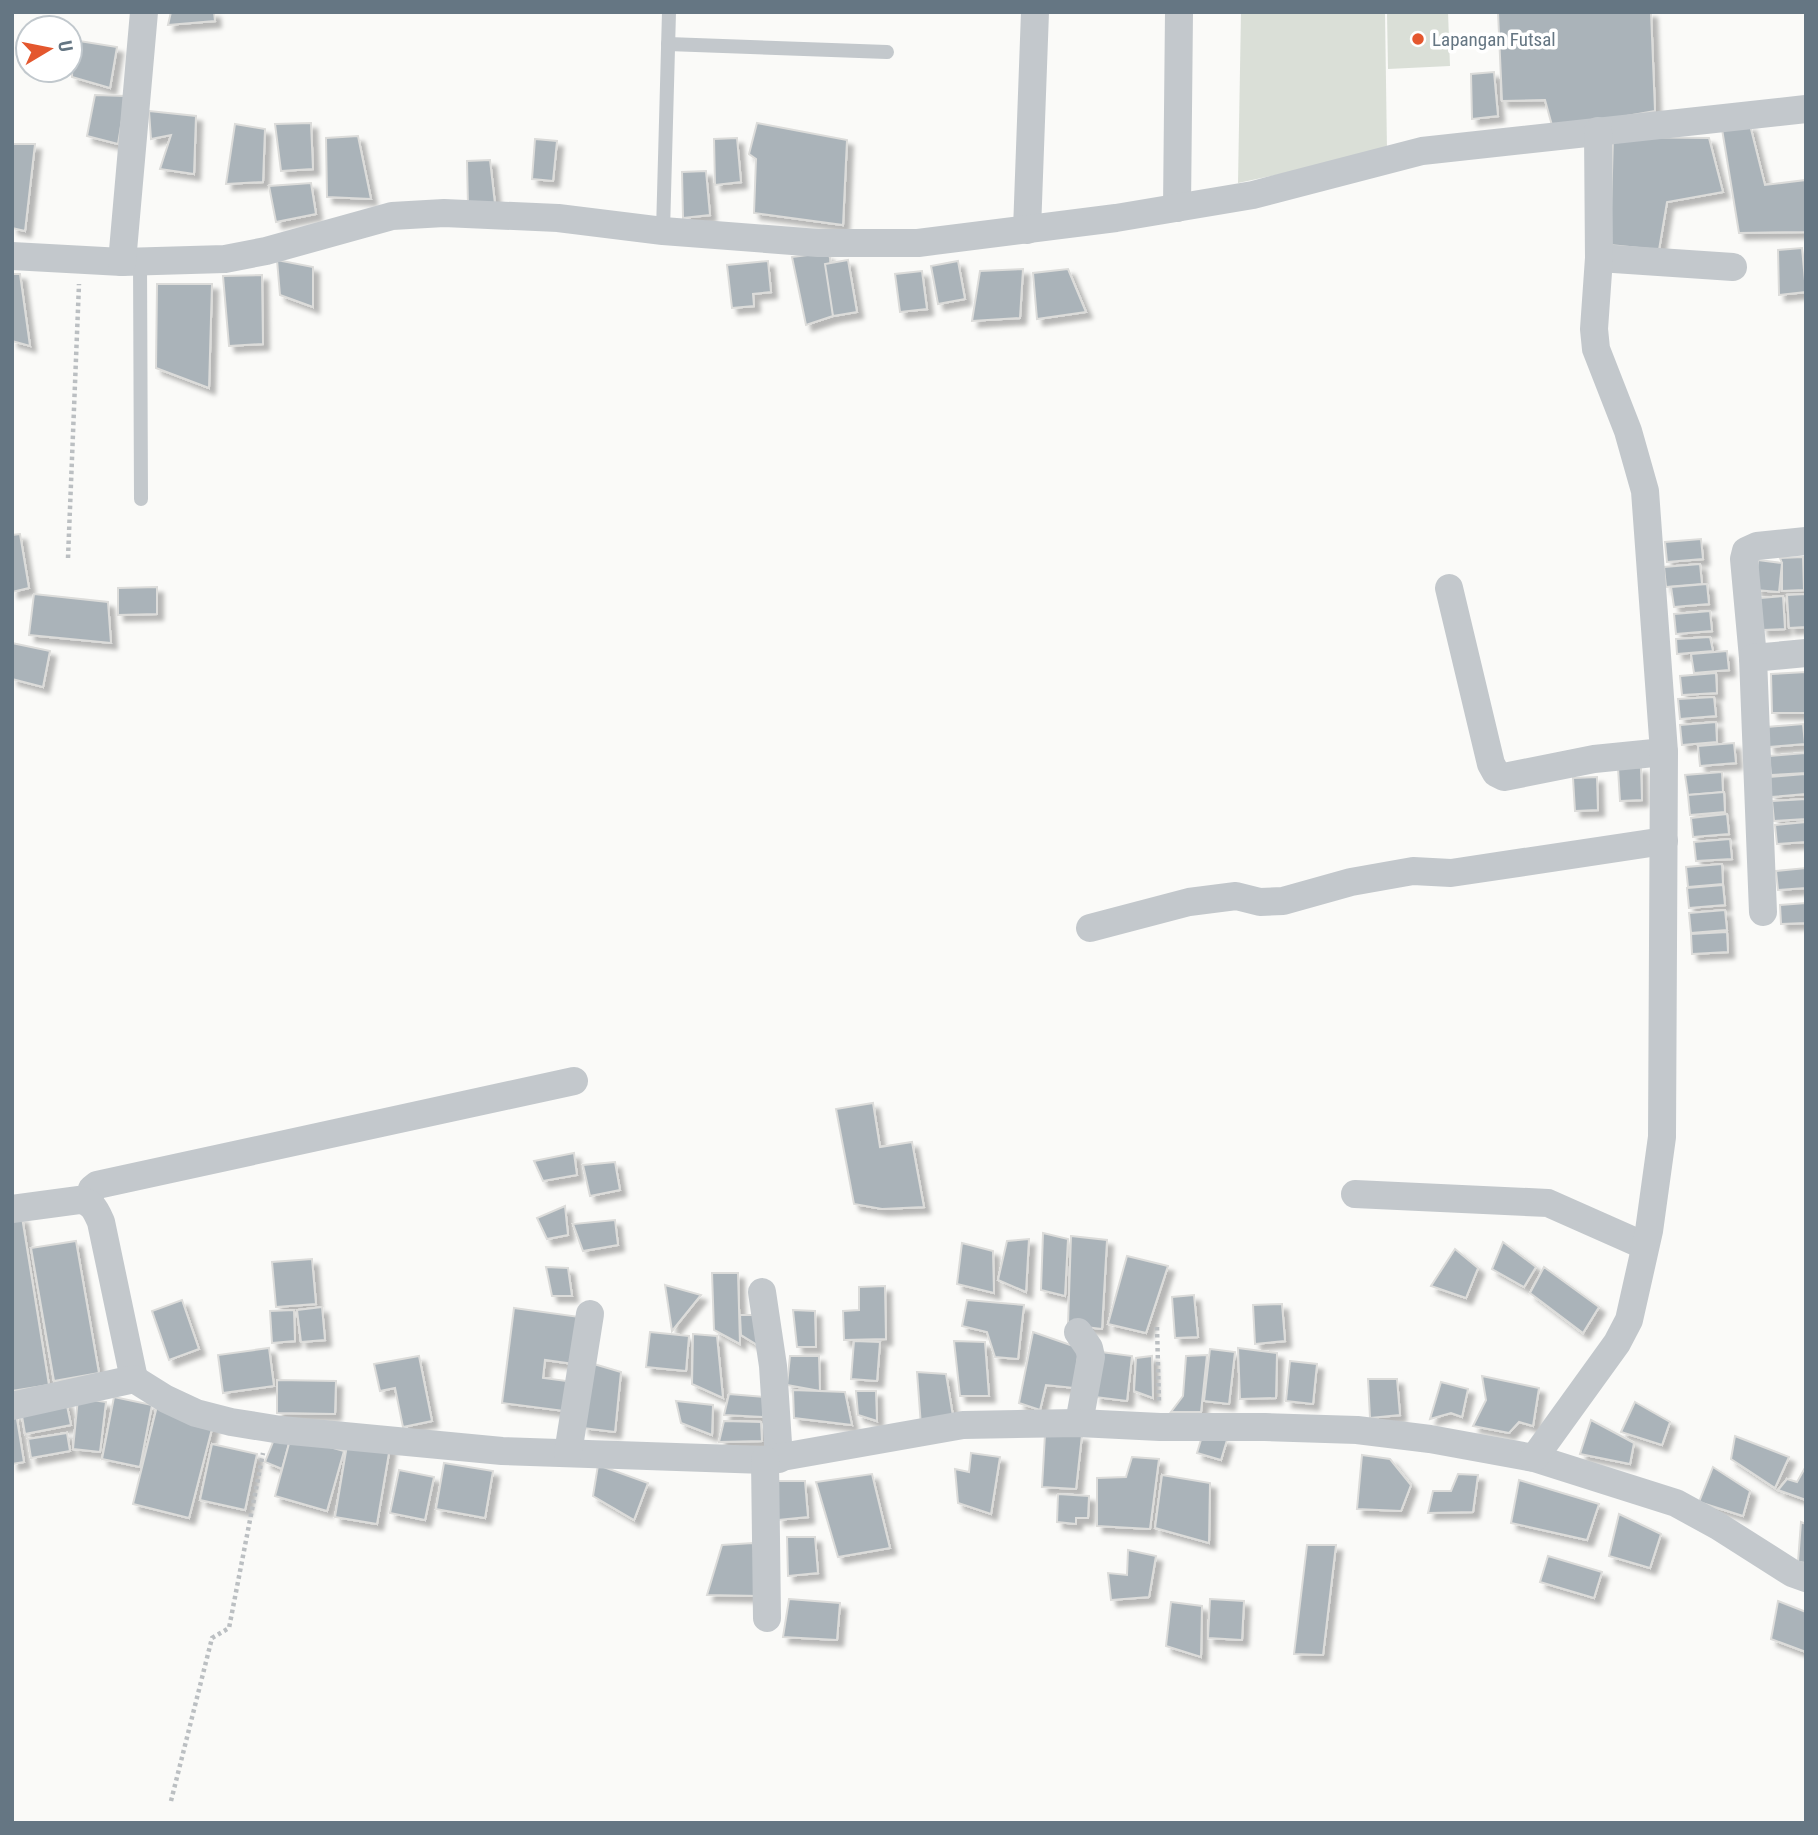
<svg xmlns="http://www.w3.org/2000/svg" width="1818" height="1835" font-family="'Roboto Condensed',sans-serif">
<defs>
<filter id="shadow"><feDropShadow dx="6" dy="6" stdDeviation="2" flood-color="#0004"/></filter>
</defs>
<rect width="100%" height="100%" fill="#fafaf8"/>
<g fill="#dadfd7">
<polygon points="1241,12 1385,12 1387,151 1238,183"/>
<polygon points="1387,12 1448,12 1450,66 1388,69"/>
</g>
<g fill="#aab3b9" stroke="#dcdcda" stroke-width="2" filter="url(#shadow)">
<polygon points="171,12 214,12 215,21 168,25"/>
<polygon points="1498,12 1651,12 1655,111 1553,129 1545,100 1502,101"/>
<polygon points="73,40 117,47 110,88 72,77"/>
<polygon points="1494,72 1498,116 1472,119 1471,74"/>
<polygon points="95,95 126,96 118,144 87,136"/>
<polygon points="149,111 196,116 194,174 160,169 171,135 151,139"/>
<polygon points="311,123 313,169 281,171 275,124"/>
<polygon points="757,123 847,140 843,225 754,213 756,159 749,154"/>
<polygon points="235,124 265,129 263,182 226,184"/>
<polygon points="1750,125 1765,185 1806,180 1806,232 1739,233 1722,129"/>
<polygon points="358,136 371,199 327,197 326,138"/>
<polygon points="1613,137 1709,138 1723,192 1667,202 1659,250 1610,245"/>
<polygon points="737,138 741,182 715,185 714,139"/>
<polygon points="535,139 557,141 553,181 532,179"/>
<polygon points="12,144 35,144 25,231 12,228"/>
<polygon points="490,160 495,204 468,207 467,161"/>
<polygon points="706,171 710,215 683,218 682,172"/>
<polygon points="311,183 316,214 276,222 269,186"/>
<polygon points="1802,248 1806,292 1779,295 1778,250"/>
<polygon points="823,253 830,257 833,316 806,325 792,257"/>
<polygon points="277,260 313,267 313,307 280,295"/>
<polygon points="848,260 857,312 833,316 825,264"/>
<polygon points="768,261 771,292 753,294 754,306 732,308 727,265"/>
<polygon points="958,261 965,299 938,304 931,266"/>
<polygon points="1023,269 1020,318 972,321 980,271"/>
<polygon points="1068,269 1086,312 1037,319 1033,273"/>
<polygon points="922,271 927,309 900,312 895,274"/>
<polygon points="12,274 20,274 30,346 12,341"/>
<polygon points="262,275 263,344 229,346 223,276"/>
<polygon points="157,284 212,284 209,388 156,368"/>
<polygon points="20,534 29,588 12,592 12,535"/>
<polygon points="1701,539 1703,559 1667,562 1665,542"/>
<polygon points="1803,557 1804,590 1782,591 1782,563 1780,558"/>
<polygon points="1758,560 1782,563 1779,592 1755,590"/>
<polygon points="1700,564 1702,584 1666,587 1664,567"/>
<polygon points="1707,584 1709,604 1674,607 1671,587"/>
<polygon points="157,587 157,614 118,615 118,588"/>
<polygon points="34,594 108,602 111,643 29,635"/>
<polygon points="1806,594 1806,627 1789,628 1787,595"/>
<polygon points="1783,596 1785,629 1762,630 1760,598"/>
<polygon points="1710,611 1712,631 1676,634 1674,614"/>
<polygon points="1710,637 1713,651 1677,654 1676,639"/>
<polygon points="12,643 50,651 43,687 12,679"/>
<polygon points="1727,651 1729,670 1694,673 1691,654"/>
<polygon points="1806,672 1806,713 1772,713 1771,674"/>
<polygon points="1716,673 1717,693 1682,695 1680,676"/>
<polygon points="1714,697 1716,716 1680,719 1678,699"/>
<polygon points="1716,722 1717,742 1682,745 1680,725"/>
<polygon points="1803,724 1805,744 1769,747 1767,727"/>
<polygon points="1734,743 1736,763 1700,766 1698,746"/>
<polygon points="1805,753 1806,773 1771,775 1769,756"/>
<polygon points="1641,767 1642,800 1620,801 1618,768"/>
<polygon points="1722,772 1723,792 1688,795 1685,775"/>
<polygon points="1805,774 1806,794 1771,797 1769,777"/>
<polygon points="1597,777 1598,810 1575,811 1573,778"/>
<polygon points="1724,792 1725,812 1690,815 1688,795"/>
<polygon points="1806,799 1806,819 1774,821 1772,801"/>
<polygon points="1727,814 1729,834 1693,837 1691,818"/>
<polygon points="1806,822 1806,842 1777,844 1775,825"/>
<polygon points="1730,839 1732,859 1696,861 1694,842"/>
<polygon points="1722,864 1723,884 1688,887 1686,867"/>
<polygon points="1806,868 1806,888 1778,890 1776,871"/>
<polygon points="1723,885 1725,905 1689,908 1687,888"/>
<polygon points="1806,903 1806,923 1781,924 1780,905"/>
<polygon points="1725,910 1727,930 1691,933 1689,913"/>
<polygon points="1727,932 1728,952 1692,954 1691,934"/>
<polygon points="873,1103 880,1147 912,1142 924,1207 882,1209 854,1204 836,1109"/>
<polygon points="574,1153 577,1175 543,1181 534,1161"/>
<polygon points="615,1162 620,1190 590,1196 583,1165"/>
<polygon points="565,1206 568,1235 547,1239 537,1218"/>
<polygon points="22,1217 49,1385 12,1391 12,1218"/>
<polygon points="615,1220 618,1245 583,1251 573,1224"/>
<polygon points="1043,1233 1068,1239 1065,1296 1041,1290"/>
<polygon points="1071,1236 1107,1240 1102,1329 1068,1325"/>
<polygon points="1029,1239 1026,1292 998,1280 1007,1241"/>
<polygon points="76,1241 99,1373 54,1381 31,1248"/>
<polygon points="1503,1242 1536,1267 1524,1287 1492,1269"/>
<polygon points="962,1243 993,1251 994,1293 957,1284"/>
<polygon points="1455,1249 1478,1268 1466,1298 1431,1286"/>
<polygon points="1127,1256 1168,1266 1146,1333 1108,1324"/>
<polygon points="312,1259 316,1304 276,1307 272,1262"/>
<polygon points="546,1267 568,1268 572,1296 552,1296"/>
<polygon points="1544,1267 1599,1307 1583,1333 1530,1293"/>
<polygon points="712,1273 738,1273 740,1344 714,1330"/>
<polygon points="665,1285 701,1295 672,1331"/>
<polygon points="885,1286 886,1339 844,1340 843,1311 859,1310 859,1287"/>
<polygon points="1194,1295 1198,1337 1175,1338 1172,1297"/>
<polygon points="182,1300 199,1349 169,1360 152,1311"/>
<polygon points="967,1300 1024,1305 1018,1359 995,1357 987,1332 962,1326"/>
<polygon points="1282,1304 1285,1341 1255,1344 1253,1305"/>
<polygon points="322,1307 325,1340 301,1342 297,1310"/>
<polygon points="514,1308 587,1318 581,1365 545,1360 543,1378 567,1381 564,1411 502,1403"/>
<polygon points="294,1310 295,1341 272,1343 270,1311"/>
<polygon points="793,1310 815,1311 816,1347 797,1347"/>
<polygon points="740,1315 758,1315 759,1346 741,1335"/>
<polygon points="650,1332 689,1336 686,1371 646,1367"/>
<polygon points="1033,1332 1079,1348 1074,1388 1046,1385 1040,1410 1019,1403"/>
<polygon points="693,1334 717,1336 723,1398 692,1384"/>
<polygon points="854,1341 880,1342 877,1381 851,1379"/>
<polygon points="954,1341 985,1342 989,1396 960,1396"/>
<polygon points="269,1348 274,1386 223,1393 218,1355"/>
<polygon points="1238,1348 1277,1353 1276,1398 1240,1399"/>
<polygon points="1210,1349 1235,1352 1229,1404 1204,1401"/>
<polygon points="1101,1352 1132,1356 1127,1401 1095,1397"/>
<polygon points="1207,1355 1201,1412 1171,1412 1183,1396 1186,1356"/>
<polygon points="419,1356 432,1421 403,1427 395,1388 380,1391 374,1364"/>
<polygon points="790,1356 819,1356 820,1391 787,1385"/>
<polygon points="1152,1356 1153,1398 1134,1391 1136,1358"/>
<polygon points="1290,1361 1317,1364 1313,1404 1286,1401"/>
<polygon points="587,1362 621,1372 615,1432 583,1428"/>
<polygon points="917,1372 946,1374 954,1422 921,1426"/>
<polygon points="1482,1376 1539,1388 1533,1426 1519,1422 1509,1433 1473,1426 1486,1400"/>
<polygon points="1368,1379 1397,1379 1400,1415 1370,1418"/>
<polygon points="277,1380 336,1381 335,1414 277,1413"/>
<polygon points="1441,1382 1468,1389 1462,1417 1451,1413 1430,1419"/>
<polygon points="793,1390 845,1392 852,1425 794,1418"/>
<polygon points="856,1391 876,1391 877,1421 858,1415"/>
<polygon points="729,1394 765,1397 763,1417 724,1415"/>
<polygon points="114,1397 152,1405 140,1467 102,1459"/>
<polygon points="78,1398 106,1402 100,1452 73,1449"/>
<polygon points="66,1401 71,1425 25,1434 21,1410"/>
<polygon points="676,1401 713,1405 712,1435 681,1423"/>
<polygon points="1635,1402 1670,1422 1662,1445 1621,1432"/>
<polygon points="157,1406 214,1421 189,1518 133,1504"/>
<polygon points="16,1413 24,1462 12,1464 12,1414"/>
<polygon points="1591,1420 1634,1443 1630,1464 1580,1454"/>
<polygon points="724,1421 761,1422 762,1441 719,1442"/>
<polygon points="277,1432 291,1436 282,1469 265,1462"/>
<polygon points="67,1433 70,1451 31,1458 28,1439"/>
<polygon points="1203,1433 1227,1440 1221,1460 1197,1453"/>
<polygon points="1045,1434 1082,1435 1076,1489 1042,1487"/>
<polygon points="291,1436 344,1451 327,1511 275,1496"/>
<polygon points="1735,1436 1789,1457 1775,1488 1731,1459"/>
<polygon points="348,1439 390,1447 377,1524 335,1517"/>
<polygon points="212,1444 257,1454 245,1510 200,1500"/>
<polygon points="971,1453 1000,1457 991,1514 958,1503 955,1469 969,1472"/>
<polygon points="1362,1455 1390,1459 1411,1485 1401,1511 1357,1509"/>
<polygon points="1132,1457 1159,1459 1150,1529 1097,1526 1097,1478 1126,1477"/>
<polygon points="444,1463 493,1471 485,1518 436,1509"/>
<polygon points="598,1465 648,1483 634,1520 593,1496"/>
<polygon points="1806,1466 1806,1500 1778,1490 1787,1479 1797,1482"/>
<polygon points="1713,1467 1750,1491 1743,1516 1699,1502"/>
<polygon points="399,1470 434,1477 425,1520 390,1513"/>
<polygon points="872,1474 890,1548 838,1557 816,1482"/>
<polygon points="1458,1474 1478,1475 1473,1512 1428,1513 1433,1491 1451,1491"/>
<polygon points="1162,1475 1210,1483 1209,1543 1155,1528"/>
<polygon points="1519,1480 1599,1504 1587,1540 1511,1523"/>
<polygon points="777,1481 805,1481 808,1517 778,1520"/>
<polygon points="1058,1494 1089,1496 1088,1518 1076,1518 1076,1524 1057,1522"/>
<polygon points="1619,1514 1661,1534 1650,1568 1609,1556"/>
<polygon points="1801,1522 1806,1524 1806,1563 1798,1562"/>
<polygon points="787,1537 815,1537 818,1573 788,1576"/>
<polygon points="753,1543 760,1596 707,1595 722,1545"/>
<polygon points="1307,1545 1336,1545 1323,1655 1294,1654"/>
<polygon points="1128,1550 1156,1556 1149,1597 1111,1600 1108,1573 1127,1575"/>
<polygon points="1548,1556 1602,1572 1594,1598 1540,1582"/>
<polygon points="789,1599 840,1603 837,1640 783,1637"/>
<polygon points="1210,1599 1244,1601 1242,1640 1208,1638"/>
<polygon points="1778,1601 1806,1612 1806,1652 1771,1639"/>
<polygon points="1171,1602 1202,1606 1201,1657 1166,1646"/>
</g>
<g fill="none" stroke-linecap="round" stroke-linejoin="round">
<g stroke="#bbbfc2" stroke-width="4.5" stroke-dasharray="3.5 3.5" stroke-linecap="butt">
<polyline points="68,558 79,284"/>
<polyline points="1157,1327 1159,1403"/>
<polyline points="171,1801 212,1638 229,1628 263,1453"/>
</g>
<g stroke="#c3c8cc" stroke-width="14">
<polyline points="668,44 887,52"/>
<polyline points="663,231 669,12"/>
<polyline points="140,262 141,499"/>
</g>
<g stroke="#c3c8cc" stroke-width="28">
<polyline points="1177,208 1179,12"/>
<polyline points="1027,230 1035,12"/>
<polyline points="12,256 122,262 225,259 266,251 392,216 444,213 558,218 663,231 818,243 918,243 1116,218 1253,195 1422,151 1806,109"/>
<polyline points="1599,258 1733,267"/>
<polyline points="122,262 144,12"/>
<polyline points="1449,588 1491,764 1496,773 1504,777 1594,759 1664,752"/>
<polyline points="1753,658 1744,559 1746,551 1757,546 1806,541"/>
<polyline points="1763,912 1753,658 1806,653"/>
<polyline points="1090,928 1189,902 1236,896 1260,902 1283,901 1351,882 1413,871 1451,873 1664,841"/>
<polyline points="1355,1194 1548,1203 1645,1246"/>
<polyline points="88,1201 92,1189 97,1185 574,1081"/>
<path d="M12,1209L79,1200C93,1202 96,1211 101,1222L134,1379"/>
<polyline points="762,1292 773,1366 779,1459"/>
<polyline points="1078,1332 1089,1348 1091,1357 1079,1423"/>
<polyline points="12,1406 134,1379 166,1399 196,1413 231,1422 281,1430 502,1451 765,1460 963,1425 1079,1423 1160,1427 1265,1427 1357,1430 1430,1439 1534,1458 1676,1503 1718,1526 1792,1573 1806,1578"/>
<polyline points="568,1453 590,1314"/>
<polyline points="1534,1458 1617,1343 1629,1320 1649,1231 1662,1137 1664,752 1645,491 1628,431 1596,349 1594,329 1599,258 1598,131"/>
<polyline points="765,1460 767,1618"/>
</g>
</g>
<circle fill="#e4572e" stroke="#fff" stroke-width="2.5" cx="1418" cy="39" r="7"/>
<g text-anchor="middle" stroke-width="7" stroke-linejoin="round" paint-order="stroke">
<g font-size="19" fill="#657683" stroke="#fff" text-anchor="start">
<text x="1432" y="46">Lapangan Futsal</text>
</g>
</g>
<rect width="1818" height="1835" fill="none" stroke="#657683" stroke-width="28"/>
<g transform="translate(49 49) rotate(80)"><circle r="33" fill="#ffffff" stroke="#c1c8cd" stroke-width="2"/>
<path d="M0-5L12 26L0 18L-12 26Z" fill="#e4572e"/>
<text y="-10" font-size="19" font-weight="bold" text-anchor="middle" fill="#657683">U</text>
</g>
</svg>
